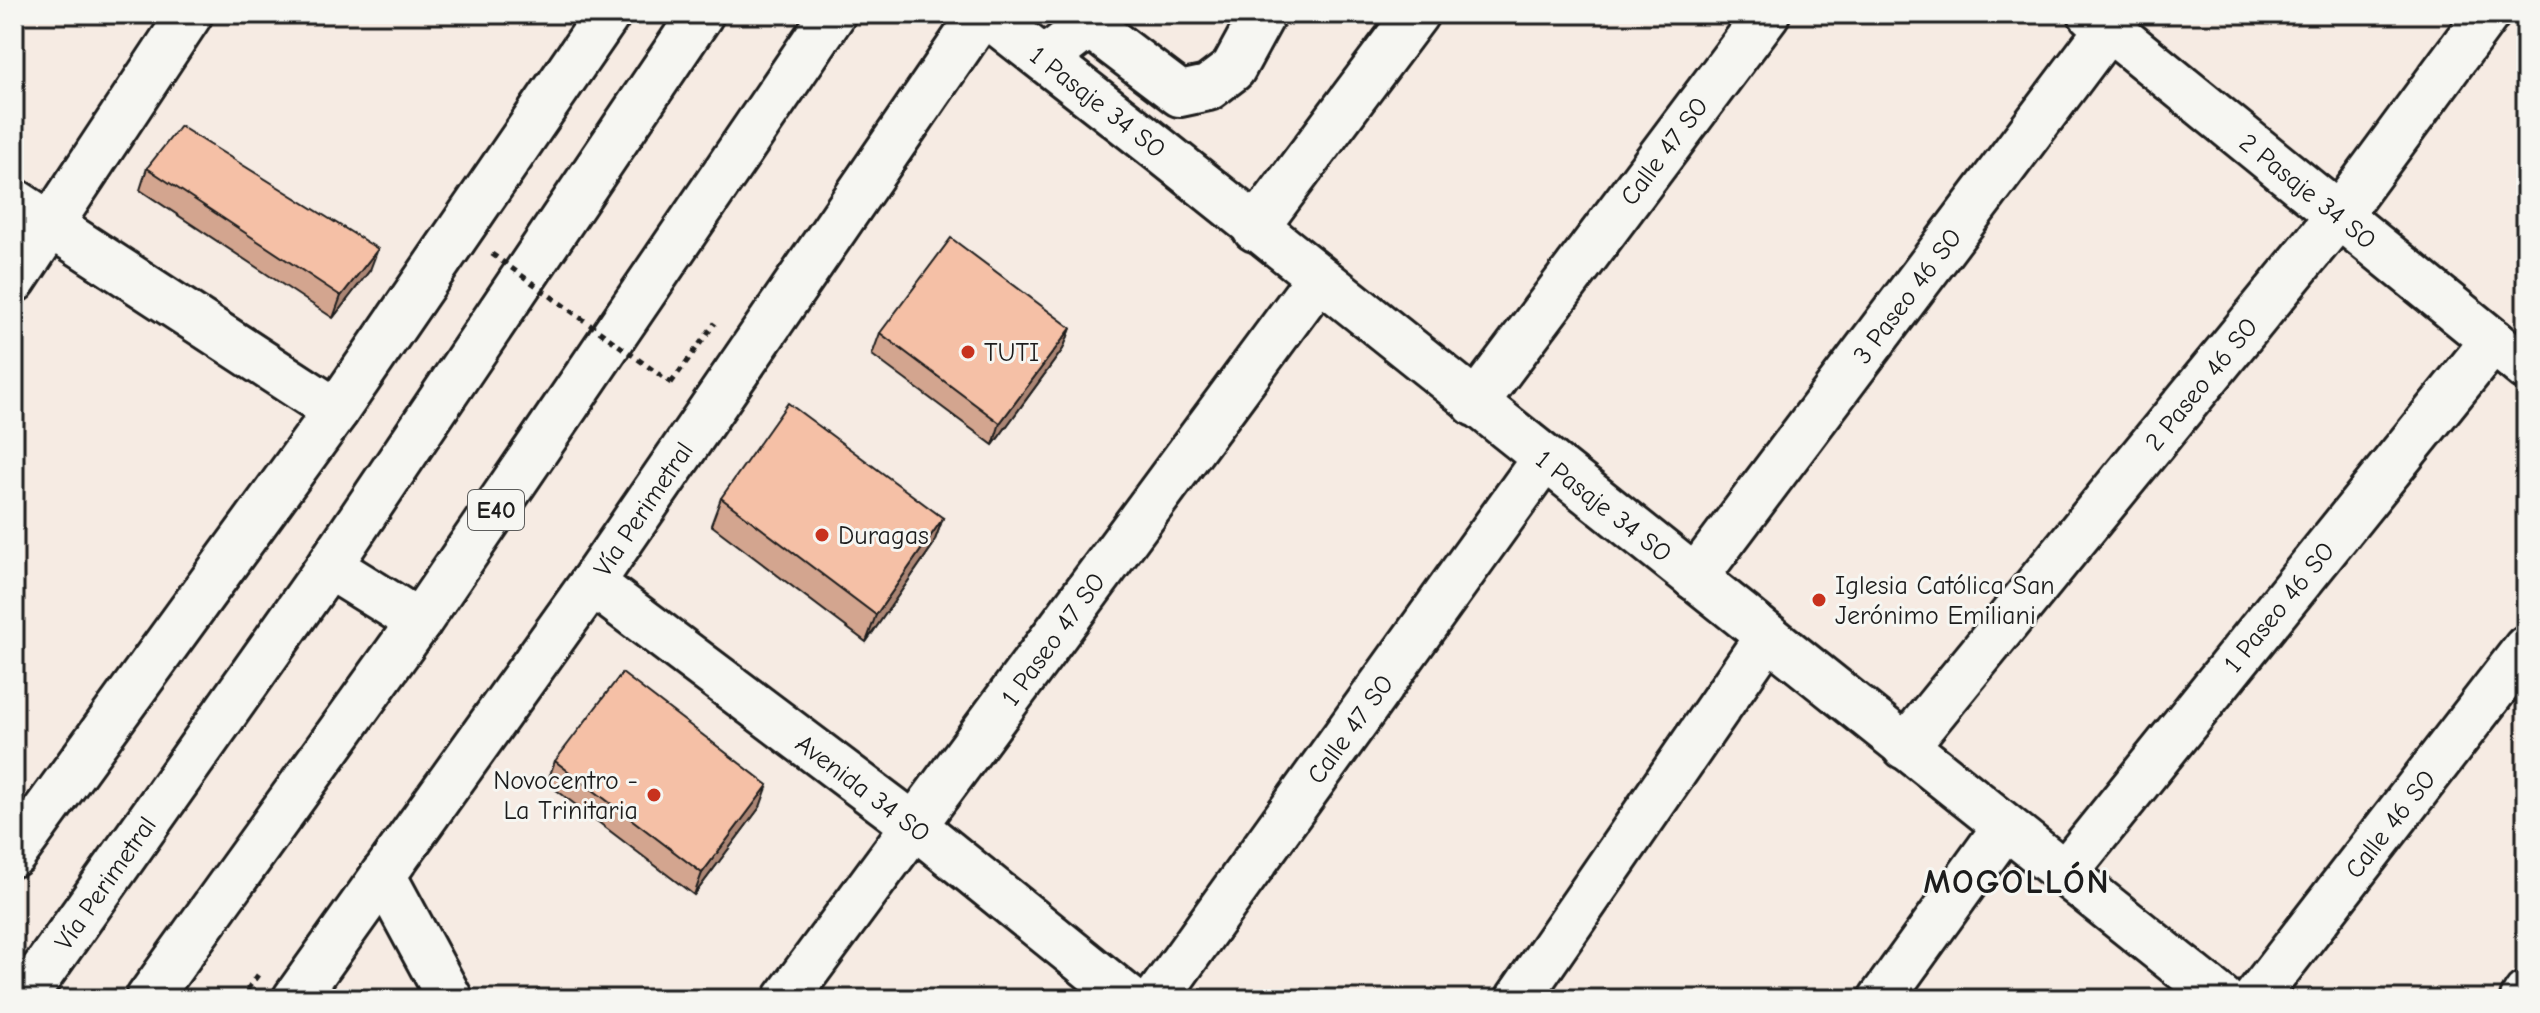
<svg xmlns="http://www.w3.org/2000/svg" width="2540" height="1013" font-family="'Comic Neue',sans-serif">
<rect width="100%" height="100%" fill="#f6ebe3"/>
<filter id="ink" filterUnits="userSpaceOnUse"><feTurbulence type="fractalNoise" baseFrequency=".0125" numOctaves="2"/><feDisplacementMap in="SourceGraphic" scale="16" xChannelSelector="R" yChannelSelector="G"/><feConvolveMatrix kernelMatrix="1 2 1 2 8 2 1 2 1" color-interpolation-filters="sRGB"/></filter>
<g filter="url(#ink)">
<g fill="none" stroke-linecap="round" stroke-linejoin="round">
<g stroke="#1c1c1c" stroke-width="50">
<g id="minor">
<polyline points="986,14 1160,150 2222,999"/>
<polyline points="2091,14 2526,368"/>
<polyline points="1045,59 1089,25 1180,94 1208,88 1233,69 1263,14"/>
<polyline points="14,201 336,411"/>
<polyline points="1255,229 1416,14"/>
<polyline points="14,280 190,14"/>
<polyline points="1475,404 1767,14"/>
<polyline points="1695,578 2119,14"/>
<polyline points="592,583 915,826 1129,999"/>
<polyline points="1905,747 2339,215 2487,14"/>
<polyline points="14,854 336,411 608,14"/>
<polyline points="2064,874 2493,341"/>
<polyline points="383,875 450,999"/>
<polyline points="295,999 592,583 982,14"/>
<polyline points="786,999 1318,279"/>
<polyline points="1156,999 1544,459"/>
<polyline points="1518,999 1767,637"/>
<polyline points="1881,999 2005,827"/>
<polyline points="2255,999 2526,648"/>
<polyline points="2523,999 2526,994"/>
</g>
</g>
<g stroke="#1c1c1c" stroke-width="50">
<g id="highway">
<polyline points="329,566 419,622"/>
<polyline points="23,999 329,566 701,14"/>
<polyline points="148,999 419,622 833,14"/>
</g>
</g>
<g stroke="#1c1c1c" stroke-width="5" stroke-dasharray="6 6" stroke-linecap="butt">
<polyline points="671,383 715,323"/>
<polyline points="240,999 258,975"/>
</g>
<use href="#minor" stroke="#f6f6f2" stroke-width="44"/>
<use href="#highway" stroke="#f6f6f2" stroke-width="44"/>
<polyline stroke="#1c1c1c" stroke-width="5" stroke-dasharray="6 6" stroke-linecap="butt" points="492,254 671,383"/>
</g>
<g fill="#d3a58f" stroke="#1c1c1c" stroke-width="2">
<polygon points="147,168 370,270 333,318 140,190"/>
<polygon points="1071,328 1063,349 993,445 872,355 880,333"/>
<polygon points="721,498 943,518 933,545 866,642 711,525"/>
<polygon points="555,761 760,807 694,895 547,783"/>
</g>
<g fill="#ac8674" stroke="#1c1c1c" stroke-width="2">
<polygon points="378,249 370,270 333,318 341,296"/>
<polygon points="1071,328 1063,349 993,445 1000,423"/>
<polygon points="943,518 933,545 866,642 876,615"/>
<polygon points="768,785 760,807 694,895 702,873"/>
</g>
<g fill="#f5c0a6" stroke="#1c1c1c" stroke-width="2">
<polygon points="180,126 378,249 341,296 147,168"/>
<polygon points="951,238 1071,328 1000,423 880,333"/>
<polygon points="788,403 943,518 876,615 721,498"/>
<polygon points="622,673 768,785 702,873 555,761"/>
</g>
</g>
<g fill="#c8321e" stroke="#f6f6f2" stroke-width="3">
<circle cx="968" cy="352" r="8"/>
<circle cx="822" cy="535" r="8"/>
<circle cx="1819" cy="600" r="8"/>
<circle cx="654" cy="795" r="8"/>
</g>
<g text-anchor="middle" stroke-width="6" stroke-linejoin="round" paint-order="stroke">
<rect fill="#f6f6f2" stroke="#5d5d5c" stroke-width="2" x="468" y="490" width="56" height="40" rx="6"/>
<g font-size="24" font-weight="bold" fill="#1c1c1c">
<text x="496" y="518">E40</text>
</g>
<g font-size="26" fill="#1c1c1c" stroke="#f6f6f2">
<text transform="translate(1098 102) rotate(38)" y="9">1 Pasaje 34 SO</text>
<text transform="translate(1664 151) rotate(-53)" y="9">Calle 47 SO</text>
<text transform="translate(2308 191) rotate(39)" y="9">2 Pasaje 34 SO</text>
<text transform="translate(1907 296) rotate(-53)" y="9">3 Paseo 46 SO</text>
<text transform="translate(2201 384) rotate(-51)" y="9">2 Paseo 46 SO</text>
<text transform="translate(1604 506) rotate(38)" y="9">1 Pasaje 34 SO</text>
<text transform="translate(643 509) rotate(-56)" y="9">Vía Perimetral</text>
<text transform="translate(2279 607) rotate(-51)" y="9">1 Paseo 46 SO</text>
<text transform="translate(1053 639) rotate(-54)" y="9">1 Paseo 47 SO</text>
<text transform="translate(1350 729) rotate(-54)" y="9">Calle 47 SO</text>
<text transform="translate(863 788) rotate(37)" y="9">Avenida 34 SO</text>
<text transform="translate(2390 824) rotate(-52)" y="9">Calle 46 SO</text>
<text transform="translate(105 883) rotate(-55)" y="9">Vía Perimetral</text>
</g>
<g font-size="26" fill="#1c1c1c" stroke="#f6f6f2" text-anchor="start">
<text x="984" y="361">TUTI</text>
<text x="838" y="544">Duragas</text>
<text x="1835" y="594">Iglesia Católica San<tspan x="1835" dy="30">Jerónimo Emiliani</tspan></text>
<text x="638" y="789" text-anchor="end">Novocentro -<tspan x="638" dy="30">La Trinitaria</tspan></text>
</g>
<g font-size="34" font-weight="bold" letter-spacing="2" fill="#1c1c1c" stroke="#f6f6f2">
<text x="2017" y="893">MOGOLLÓN</text>
</g>
</g>
<rect width="2540" height="1013" fill="none" stroke="#f6f6f2" stroke-width="48"/>
<rect x="24" y="24" width="2492" height="965" fill="none" stroke="#1c1c1c" stroke-width="3" filter="url(#ink)"/>
</svg>
